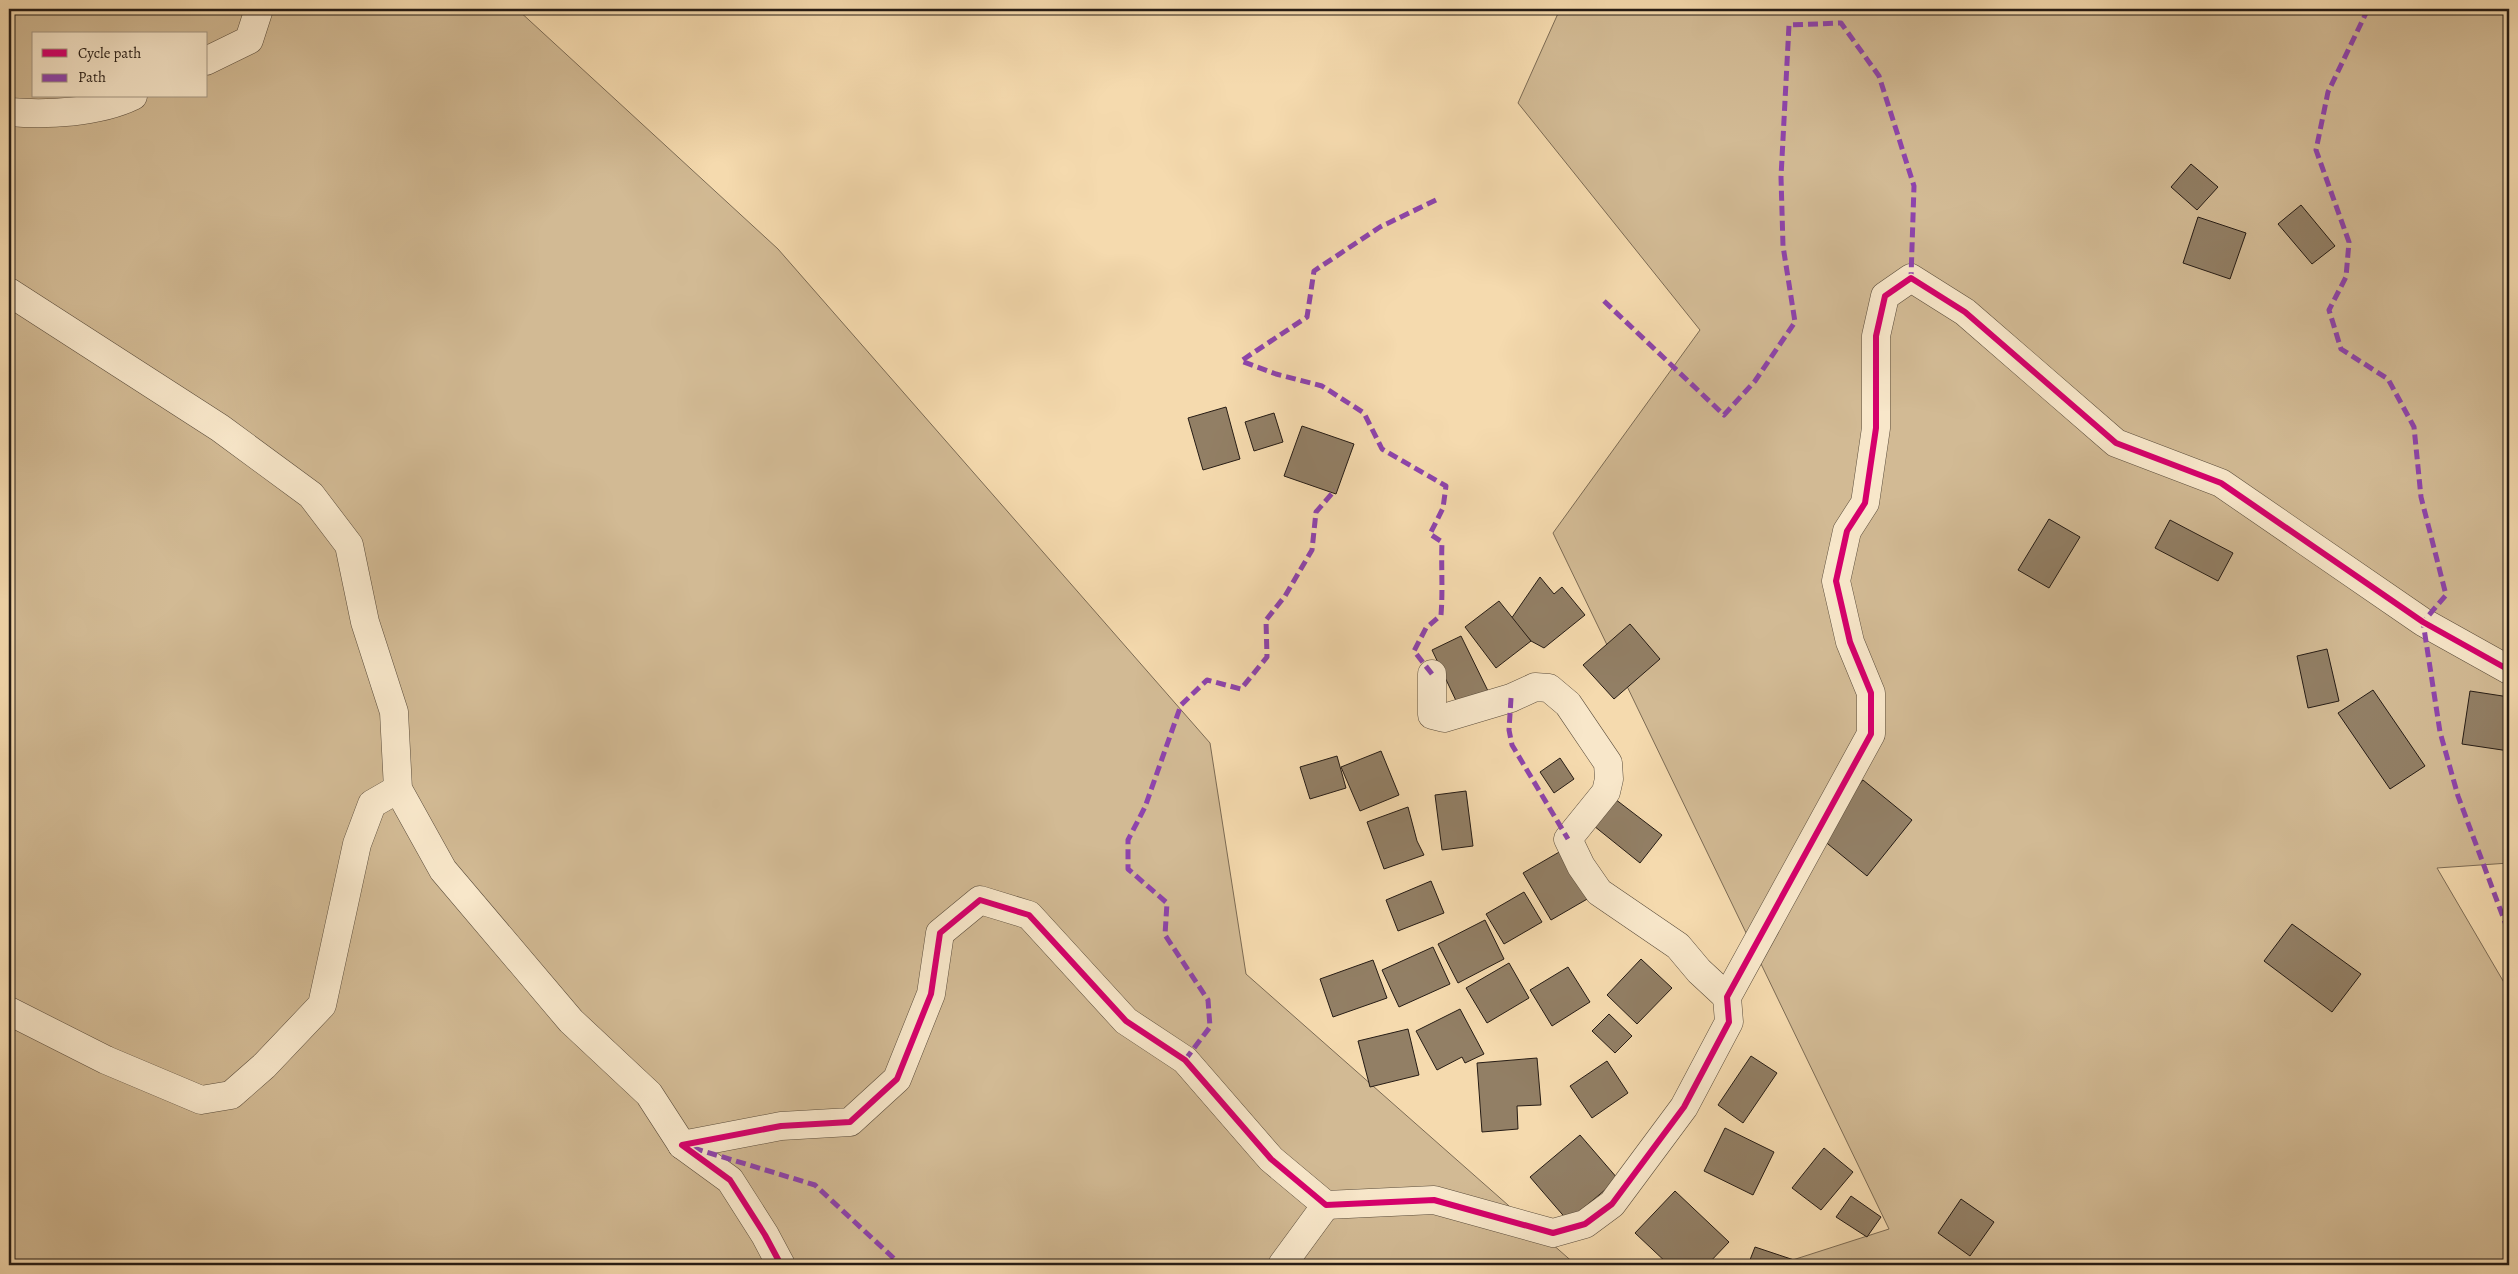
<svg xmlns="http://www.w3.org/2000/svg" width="2518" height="1274" font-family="Alegreya,serif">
<rect width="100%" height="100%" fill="#f5daae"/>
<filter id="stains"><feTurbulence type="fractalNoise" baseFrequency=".004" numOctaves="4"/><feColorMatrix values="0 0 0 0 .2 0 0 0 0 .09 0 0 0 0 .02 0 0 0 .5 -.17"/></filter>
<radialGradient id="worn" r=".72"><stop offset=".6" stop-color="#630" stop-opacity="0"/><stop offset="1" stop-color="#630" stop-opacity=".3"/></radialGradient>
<g fill="#d2ba94" stroke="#7c6b54" fill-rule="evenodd">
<path d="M9,9H517L778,249L1210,743L1246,974L1576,1265H9ZM34,34H206V96H34Z"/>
<polygon points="1560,9 2509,9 2509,863 2437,868 2509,991 2509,1265 1777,1265 1889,1229 1553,533 1700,330 1518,103"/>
</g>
<g fill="#927f65" stroke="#261c15">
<polygon points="2191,164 2218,187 2197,210 2171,187"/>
<polygon points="2301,205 2335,246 2312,264 2278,224"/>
<polygon points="2198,217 2246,233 2230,279 2183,263"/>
<polygon points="1226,407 1240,459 1203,470 1188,418"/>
<polygon points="1274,413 1283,442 1254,451 1245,422"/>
<polygon points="1302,426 1354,444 1336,494 1284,476"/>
<polygon points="2049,519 2080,537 2049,588 2018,570"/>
<polygon points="2170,520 2233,553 2218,581 2155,548"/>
<polygon points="1540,577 1554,594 1562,587 1585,615 1544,648 1531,641 1511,619"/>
<polygon points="1499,601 1531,641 1496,668 1465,627"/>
<polygon points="1630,624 1660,659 1614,699 1583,665"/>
<polygon points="1461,636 1489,693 1459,707 1432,650"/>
<polygon points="2327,649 2339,701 2308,708 2297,656"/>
<polygon points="2373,690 2425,766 2390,789 2338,713"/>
<polygon points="2470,691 2509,697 2509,751 2462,744"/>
<polygon points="1381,751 1399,795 1360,811 1341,767"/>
<polygon points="1337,756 1346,788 1310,799 1300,767"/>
<polygon points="1560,758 1574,779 1554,793 1540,772"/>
<polygon points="1863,780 1912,820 1867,876 1817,835"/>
<polygon points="1466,791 1473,846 1442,850 1435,795"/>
<polygon points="1615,799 1662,835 1640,863 1594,826"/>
<polygon points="1408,807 1417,841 1424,855 1384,869 1367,822"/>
<polygon points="1561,851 1589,898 1551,920 1523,873"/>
<polygon points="1431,881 1444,913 1398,931 1386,900"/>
<polygon points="1524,892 1542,922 1504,944 1486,914"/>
<polygon points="1485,920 1504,959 1458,983 1438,944"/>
<polygon points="2292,924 2361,974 2332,1012 2264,961"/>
<polygon points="1433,947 1450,984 1399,1007 1382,970"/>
<polygon points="1641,959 1672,988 1637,1024 1607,995"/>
<polygon points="1373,960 1387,998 1333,1017 1320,979"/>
<polygon points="1509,963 1529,998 1487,1023 1466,988"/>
<polygon points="1568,967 1590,1002 1552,1026 1530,990"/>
<polygon points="1460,1009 1484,1054 1465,1063 1462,1057 1437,1070 1416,1031"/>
<polygon points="1609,1014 1632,1036 1615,1053 1592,1031"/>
<polygon points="1408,1029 1419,1075 1370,1087 1358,1041"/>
<polygon points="1751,1056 1777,1073 1743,1123 1718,1105"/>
<polygon points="1537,1058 1541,1105 1517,1106 1518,1129 1482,1132 1477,1063"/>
<polygon points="1607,1061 1628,1093 1592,1118 1570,1086"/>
<polygon points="1725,1128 1774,1152 1753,1195 1704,1171"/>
<polygon points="1580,1135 1618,1179 1568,1221 1530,1177"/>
<polygon points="1824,1148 1853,1172 1821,1210 1792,1188"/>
<polygon points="1675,1191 1729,1242 1707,1265 1669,1265 1635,1233"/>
<polygon points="1851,1196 1881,1217 1867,1237 1836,1217"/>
<polygon points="1961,1199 1994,1222 1970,1256 1938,1233"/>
<polygon points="1755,1247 1794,1260 1792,1265 1748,1265"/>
</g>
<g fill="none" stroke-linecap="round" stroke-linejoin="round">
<g stroke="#5a4c3b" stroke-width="29">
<g id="minor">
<polyline points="206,61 249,40 259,9"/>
<path d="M9,112C47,115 98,113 133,96"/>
<polyline points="9,292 220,428 311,495 349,545 365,622 394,712 398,789 443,870 571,1021 649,1094 682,1145"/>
<polyline points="1432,674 1432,715 1444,718 1511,698 1535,687 1549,688 1568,704 1608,763 1609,779 1606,792 1568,839 1581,866 1599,892 1678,946 1699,971 1727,997"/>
<polyline points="9,1011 106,1060 201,1100 231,1095 264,1066 322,1005 357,844 372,804 398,789"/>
</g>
</g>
<g stroke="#5a4c3b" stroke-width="29">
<g id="tertiary">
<polyline points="781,1265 765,1235 730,1180 682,1145 781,1126 850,1122 897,1079 931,994 940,933 980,900 1029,915 1126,1021 1185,1060 1271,1159 1326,1205 1434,1200 1553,1233 1585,1224 1612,1204 1684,1107 1729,1022 1727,997 1871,734 1871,693 1850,642 1836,581 1847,531 1865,503 1876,428 1876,336 1885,296 1911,278 1965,312 2116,443 2221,483 2423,622 2509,670"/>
<polyline points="1282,1265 1326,1205"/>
</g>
</g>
<use href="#minor" stroke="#f8e7ca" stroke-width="28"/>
<use href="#tertiary" stroke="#f8e7ca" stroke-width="28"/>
<g stroke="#8e44ad" stroke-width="5" stroke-dasharray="10 5" stroke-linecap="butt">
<polyline points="2368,9 2328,92 2316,150 2349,242 2346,277 2329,310 2341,349 2388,379 2414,427 2421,497 2446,595 2423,622 2440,732 2458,796 2509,933"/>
<polyline points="1604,301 1724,415 1755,381 1795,322 1783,246 1781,177 1789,25 1841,23 1879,76 1914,186 1911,278"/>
<path d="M1432,674L1414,651L1426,628L1441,615C1443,590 1441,567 1442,542L1430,534L1443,508L1446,486L1382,449L1364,413L1322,386L1276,374L1241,361L1307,317L1314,271L1380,227L1436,200"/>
<polyline points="1511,698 1509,730 1512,745 1568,839"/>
<polyline points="1185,1060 1210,1027 1208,1000 1165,935 1167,903 1128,869 1128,840 1145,807 1181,705 1207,680 1241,689 1267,657 1266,620 1285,596 1312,550 1316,512 1335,490"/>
<polyline points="693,1148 815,1185 901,1265"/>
</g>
<g stroke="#f8e7ca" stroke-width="9">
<polyline id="cycleway" points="781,1265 765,1235 730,1180 682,1145 781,1126 850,1122 897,1079 931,994 940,933 980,900 1029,915 1126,1021 1185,1060 1271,1159 1326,1205 1434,1200 1553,1233 1585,1224 1612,1204 1684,1107 1729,1022 1727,997 1871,734 1871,693 1850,642 1836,581 1847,531 1865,503 1876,428 1876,336 1885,296 1911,278 1965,312 2116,443 2221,483 2423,622 2509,670"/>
</g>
<use href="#cycleway" stroke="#d6006c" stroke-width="6"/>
</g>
<rect width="2518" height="1274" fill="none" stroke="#f5daae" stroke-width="30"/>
<rect x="10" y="10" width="2498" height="1254" fill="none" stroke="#261c15" stroke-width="2.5"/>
<rect x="15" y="15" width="2488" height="1244" fill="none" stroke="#261c15"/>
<rect x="32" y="32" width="175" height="65" fill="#f8e7ca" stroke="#a49682"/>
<rect x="42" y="49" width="25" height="8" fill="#d6006c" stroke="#a49682"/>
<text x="78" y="58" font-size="15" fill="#261c15">Cycle path</text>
<rect x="42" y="74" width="25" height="8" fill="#8e44ad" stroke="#a49682"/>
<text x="78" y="82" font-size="15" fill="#261c15">Path</text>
<rect width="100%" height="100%" filter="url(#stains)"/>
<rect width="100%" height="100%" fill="url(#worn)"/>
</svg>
